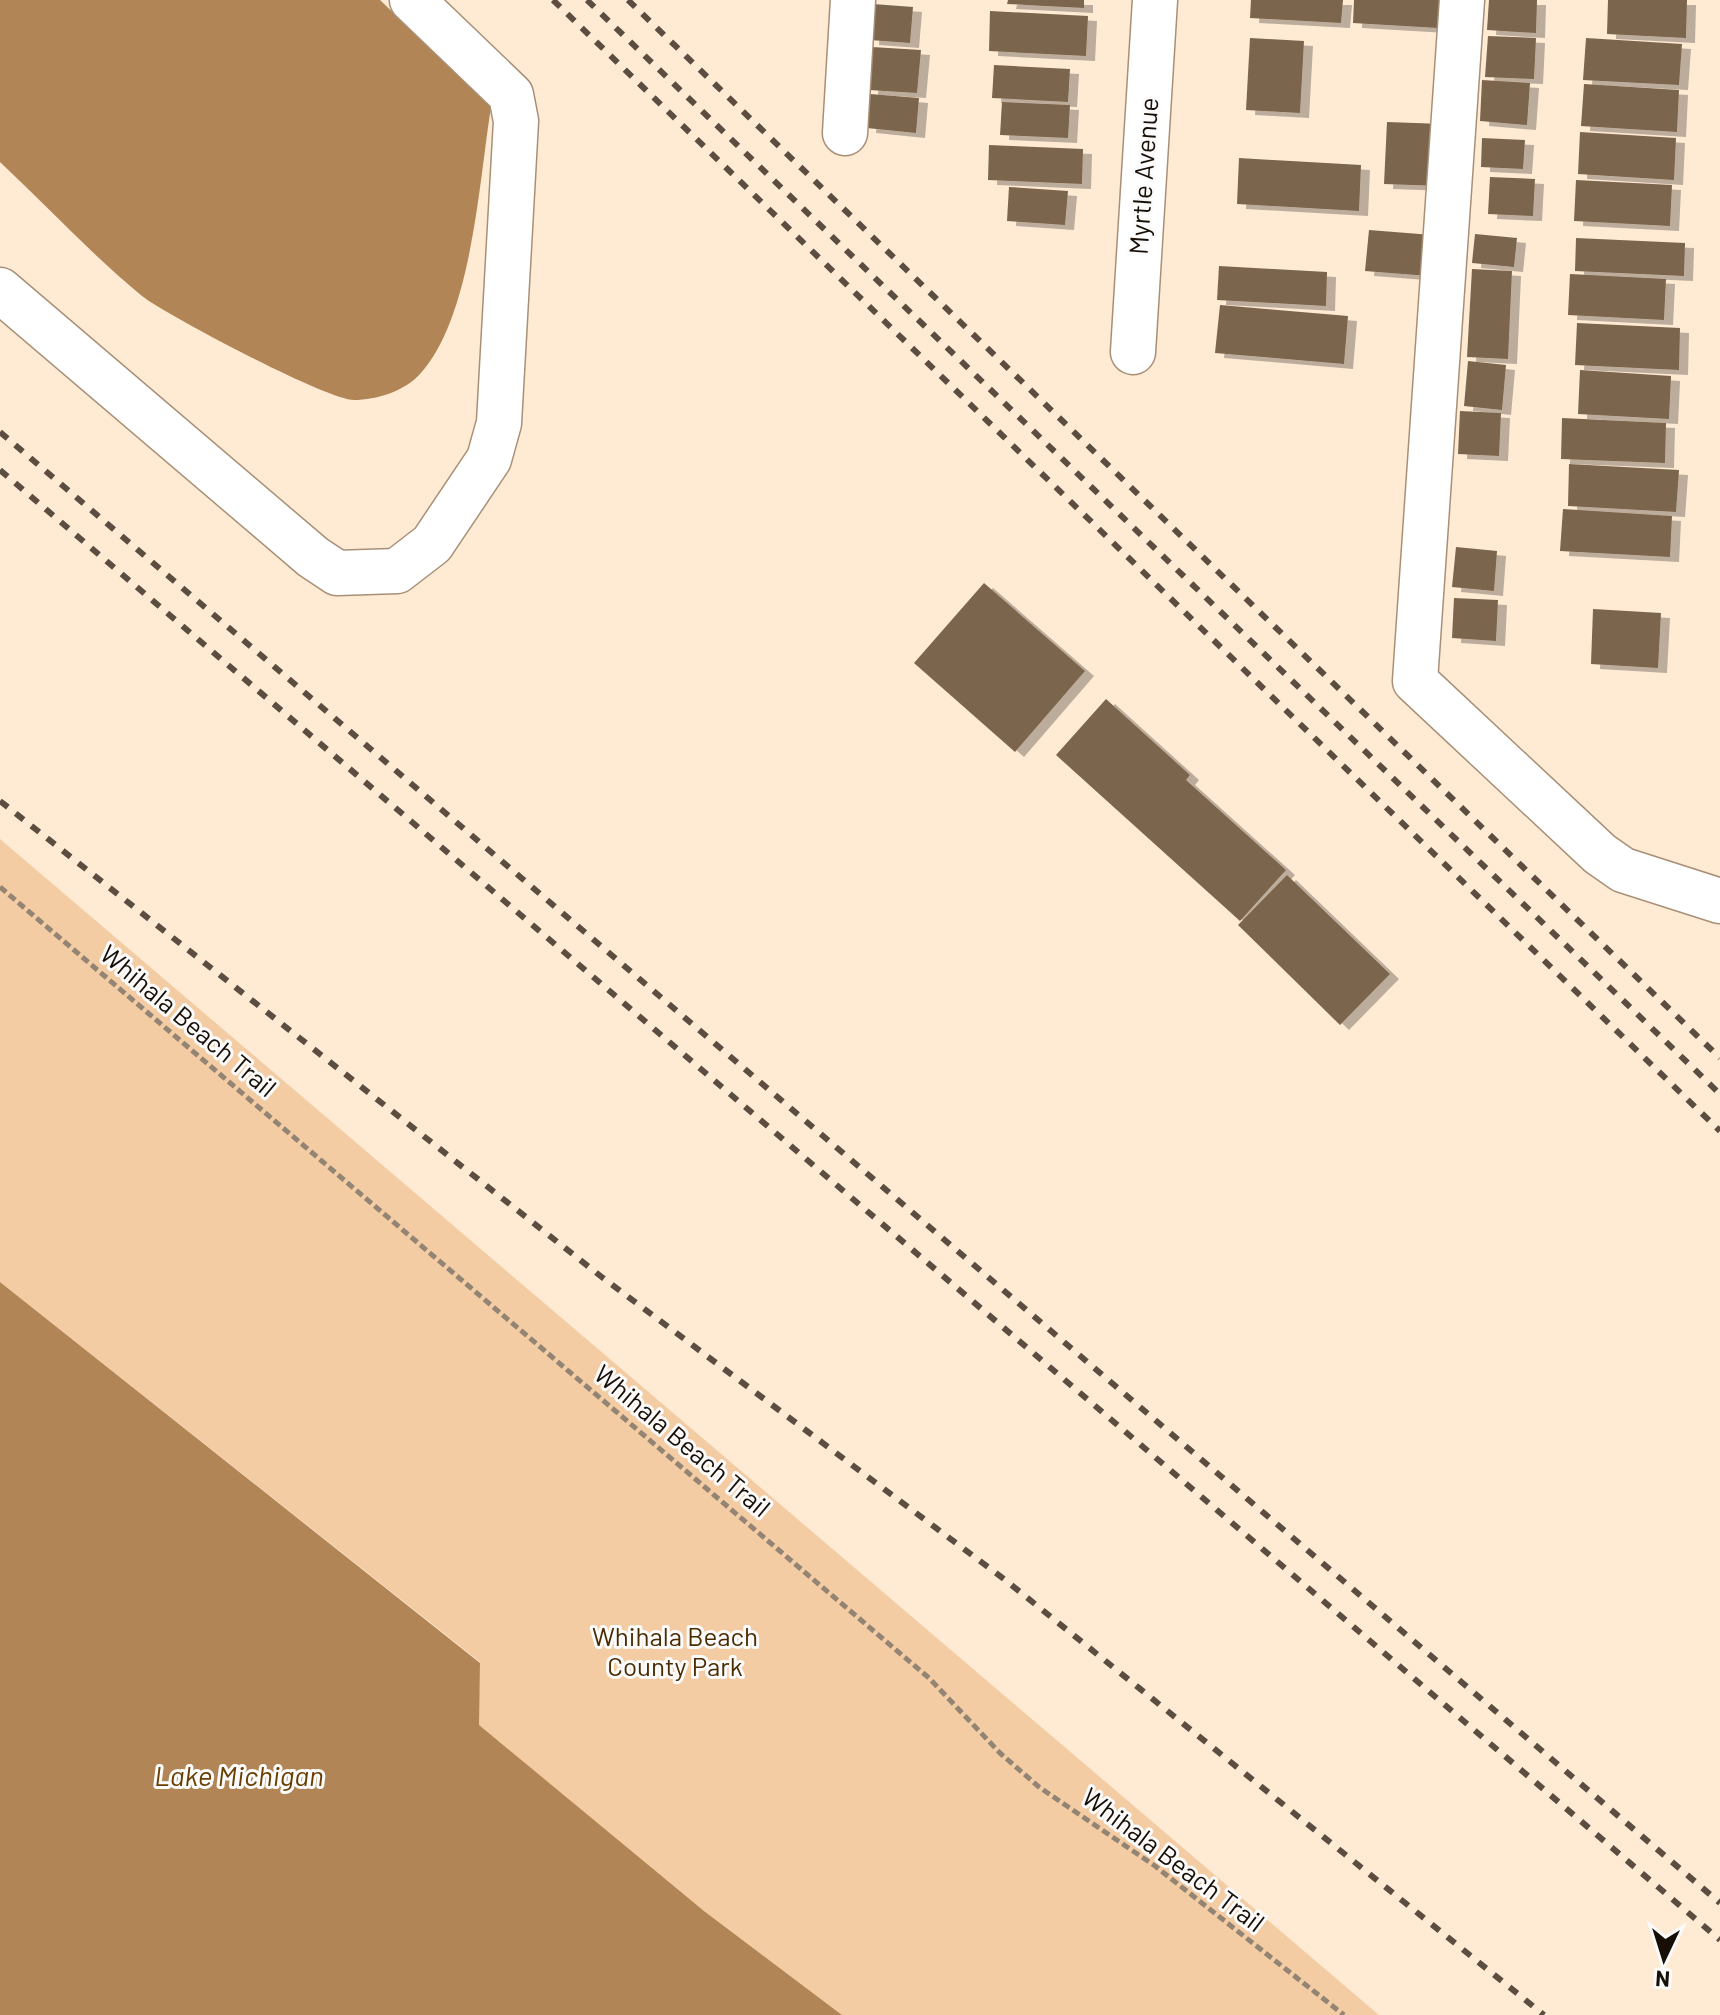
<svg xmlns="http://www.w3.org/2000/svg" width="1720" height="2015" font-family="Barlow,sans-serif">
<defs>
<filter id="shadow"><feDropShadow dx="9" dy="5" stdDeviation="0" flood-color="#0004"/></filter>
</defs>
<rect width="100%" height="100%" fill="#ffead4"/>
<polygon fill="#f3cca4" points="0,839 1379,2015 842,2015 704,1911 478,1725 480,1662 0,1282"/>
<g fill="#b18555">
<path d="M0,0H380L491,107C479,182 472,317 420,374C405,391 376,400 354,400C327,400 166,315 142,296C92,255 47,206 0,162Z"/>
<polygon points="0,1282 480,1663 479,1725 704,1911 842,2015 0,2015"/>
</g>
<g fill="#7c654e" filter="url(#shadow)">
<polygon points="1008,0 1084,0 1084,8 1007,4"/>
<polygon points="1251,0 1343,0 1341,23 1250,18"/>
<polygon points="1354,0 1456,0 1455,29 1353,23"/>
<polygon points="1489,0 1537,0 1536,33 1487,30"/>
<polygon points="1608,0 1687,0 1686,38 1607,34"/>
<polygon points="873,4 913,7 910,43 870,40"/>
<polygon points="990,11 1088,16 1086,56 989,51"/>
<polygon points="1488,36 1536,38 1534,79 1485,77"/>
<polygon points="1250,38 1304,41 1300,113 1246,110"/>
<polygon points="1586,38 1682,44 1679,85 1583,80"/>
<polygon points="872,47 921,50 917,93 869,90"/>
<polygon points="994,65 1070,69 1068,102 992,98"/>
<polygon points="1482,80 1530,83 1527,125 1480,121"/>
<polygon points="1584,84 1679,90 1677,132 1581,126"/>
<polygon points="870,94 919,98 916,133 867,128"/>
<polygon points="1002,102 1070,105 1068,138 1000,135"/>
<polygon points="1387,122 1443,124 1441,186 1384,184"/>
<polygon points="1580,132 1676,138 1674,180 1578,174"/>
<polygon points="1482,138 1525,140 1523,169 1481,167"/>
<polygon points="989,145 1083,149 1082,184 988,180"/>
<polygon points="1239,158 1361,165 1359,211 1237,204"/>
<polygon points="1490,177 1535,179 1533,216 1488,214"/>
<polygon points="1576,180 1672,185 1670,226 1574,221"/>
<polygon points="1009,187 1068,191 1065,225 1007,221"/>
<polygon points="1369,230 1432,235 1429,276 1365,271"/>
<polygon points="1475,234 1517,238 1514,267 1472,263"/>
<polygon points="1576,238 1685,243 1684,276 1575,271"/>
<polygon points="1219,266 1327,272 1326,306 1217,300"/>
<polygon points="1472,269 1512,271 1508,359 1467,357"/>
<polygon points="1570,274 1666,279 1664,320 1568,315"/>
<polygon points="1220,305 1348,316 1344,364 1215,353"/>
<polygon points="1577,323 1680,328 1679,370 1575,365"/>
<polygon points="1468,361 1506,365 1502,410 1464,406"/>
<polygon points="1580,370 1671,376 1669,419 1578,414"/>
<polygon points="1460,411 1501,413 1499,456 1458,454"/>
<polygon points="1562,418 1666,423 1665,463 1561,459"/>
<polygon points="1569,464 1679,470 1676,512 1568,506"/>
<polygon points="1563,509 1672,516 1670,557 1560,551"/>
<polygon points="1456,547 1497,551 1494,591 1452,587"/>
<polygon points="984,583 1085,671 1015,752 914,663"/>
<polygon points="1454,598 1498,600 1496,641 1452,638"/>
<polygon points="1593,609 1661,613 1658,668 1591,664"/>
<polygon points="1106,699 1190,775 1186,780 1286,870 1240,921 1056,755"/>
<polygon points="1287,875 1390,974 1340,1025 1238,925"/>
</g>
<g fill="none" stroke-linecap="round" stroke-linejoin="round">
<g stroke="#a89077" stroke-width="47">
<g id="minor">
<polyline points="1462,0 1415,681 1600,854 1623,870 1720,901"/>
<polyline points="845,133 853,0"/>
<polyline points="0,290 313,557 337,573 397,571 432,544 489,459 499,423 516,121 511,95 412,0"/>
<polyline points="1133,352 1155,0"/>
</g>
</g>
<polyline stroke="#938474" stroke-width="5" stroke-dasharray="8 4" stroke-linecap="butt" points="0,887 929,1678 1000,1753 1039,1787 1155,1866 1344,2015"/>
<use href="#minor" stroke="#fff" stroke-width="44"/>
<g stroke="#5b4e41" stroke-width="6" stroke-dasharray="10 10" stroke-linecap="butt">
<polyline points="553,0 1720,1131"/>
<polyline points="587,0 1720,1094"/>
<polyline points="628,0 1720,1058"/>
<polyline points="0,432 1720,1903"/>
<polyline points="0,470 1720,1940"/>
<polyline points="0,801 603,1278 1004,1579 1544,2015"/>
</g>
</g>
<g text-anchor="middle" stroke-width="6" stroke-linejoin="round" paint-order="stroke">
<g font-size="26" fill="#170e05" stroke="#fbfbfb">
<text transform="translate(1144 176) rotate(-86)" y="9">Myrtle Avenue</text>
<text transform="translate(188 1021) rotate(40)" y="9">Whihala Beach Trail</text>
<text transform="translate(682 1441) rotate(40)" y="9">Whihala Beach Trail</text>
<text transform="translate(1173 1860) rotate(37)" y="9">Whihala Beach Trail</text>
</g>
<g font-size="26" fill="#4a2b02" stroke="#fbfbfb">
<text x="675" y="1646">Whihala Beach<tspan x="675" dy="30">County Park</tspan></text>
</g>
<g font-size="28" font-style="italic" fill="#693e00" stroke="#fbfbfb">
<text x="239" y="1786">Lake Michigan</text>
</g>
</g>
<g transform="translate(1664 1959) rotate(184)" stroke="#fbfbfb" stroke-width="6" paint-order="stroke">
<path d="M0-6L14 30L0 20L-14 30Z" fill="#170e05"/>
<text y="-12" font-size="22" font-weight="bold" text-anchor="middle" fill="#170e05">N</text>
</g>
</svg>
